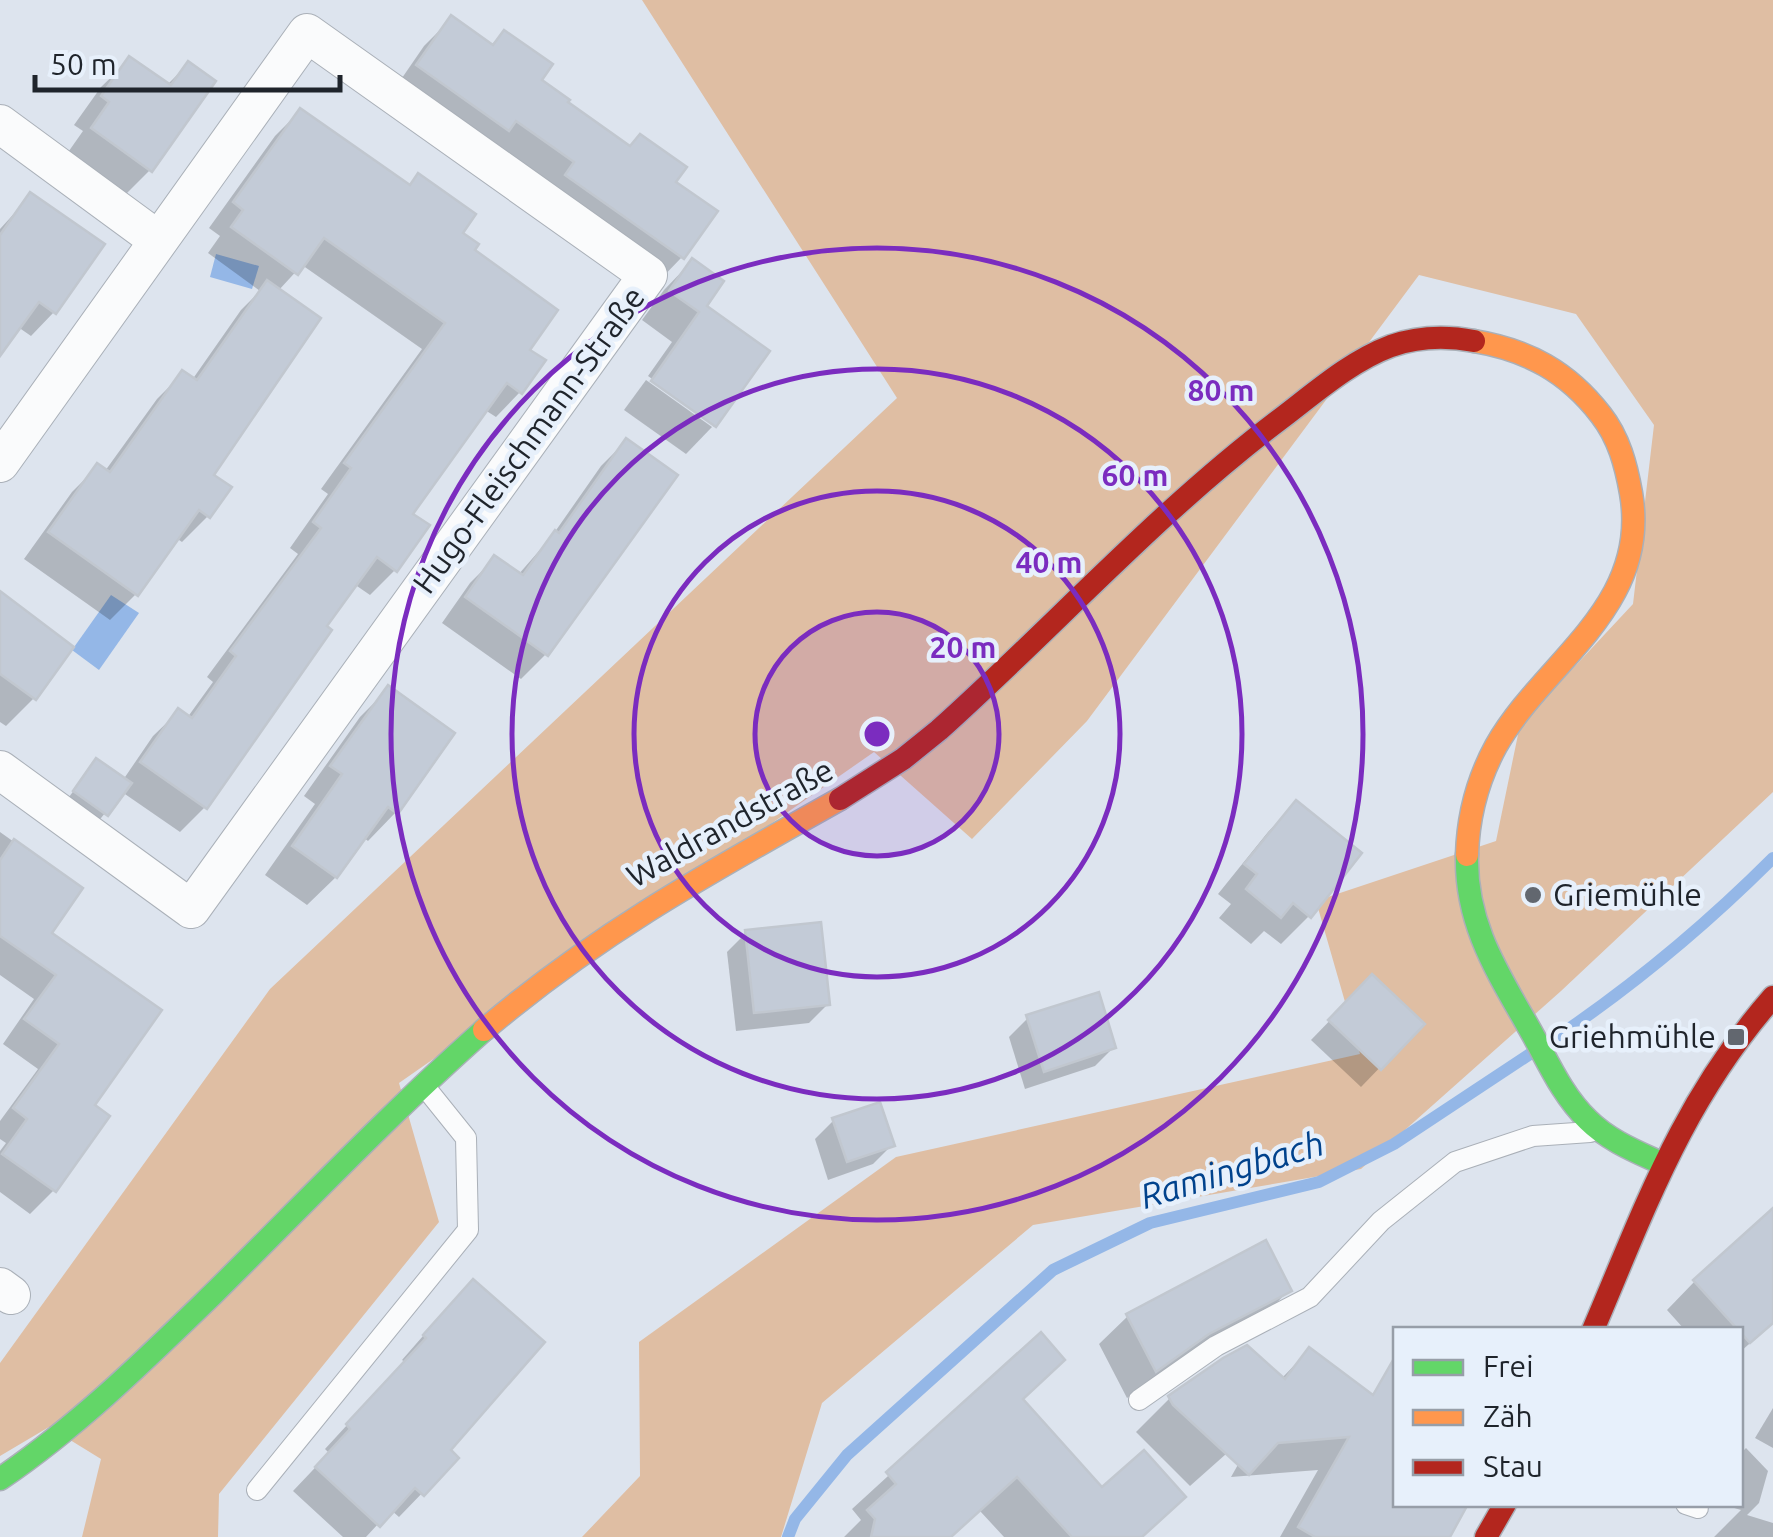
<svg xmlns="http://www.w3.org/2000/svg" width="1773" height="1537" font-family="Ubuntu,sans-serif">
<rect width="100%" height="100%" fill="#dde4ee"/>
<polygon fill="#dfbea3" points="642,0 1773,0 1773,792 1561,991 1361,1169 1033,1225 822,1403 781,1537 582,1537 640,1476 639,1342 896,1157 1360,1054 1316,901 1496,841 1520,725 1633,604 1654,425 1576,314 1419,275 1087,721 972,839 874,752 399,1083 439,1222 219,1494 218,1537 82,1537 101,1459 49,1427 0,1456 0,1363 270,989 897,398"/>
<g fill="#94b7e7">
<polygon points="216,254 259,266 252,289 210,277"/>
<polygon points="111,595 139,613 99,670 72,650"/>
</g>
<g fill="#0003">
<polygon points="451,19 490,46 504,33 538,81 714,212 682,257 655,285 391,94 424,46"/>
<polygon points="130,59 167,85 188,64 150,170 121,199 64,158 83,131 74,125 101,87"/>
<polygon points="300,111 408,187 419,176 471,251 527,350 520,392 496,417 485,410 410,514 395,570 370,595 354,584 205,807 180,832 122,792 97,823 66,801 96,761 123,780 153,736 178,712 187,718 213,682 207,677 298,554 290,548 328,494 321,489 422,349 302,265 278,291 211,475 208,516 182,542 176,538 136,594 110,620 24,559 72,492 98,466 105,471 157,399 183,373 192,380 241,310 260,291 208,253 220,236 209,228 275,136"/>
<polygon points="31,195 54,312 31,336 18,327 0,351 0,229"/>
<polygon points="692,261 703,307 767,352 713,427 713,422 648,376 672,342 642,320 664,290"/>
<polygon points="646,380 712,427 686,454 624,410"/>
<polygon points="626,441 546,654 521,679 442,623 470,583 495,558 518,575 552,536 601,466"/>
<polygon points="0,595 34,698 6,726 0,722"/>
<polygon points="388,689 396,812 368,841 363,837 336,877 307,905 265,875 315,804 304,796 360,717"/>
<polygon points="1296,803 1309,916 1281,944 1264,931 1251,944 1219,918 1231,904 1218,894 1268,832"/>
<polygon points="0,832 80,889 49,933 92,1105 54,1190 30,1214 0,1192 0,1151 6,1143 0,1139 0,1121 38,1069 3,1044 34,999 0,975"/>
<polygon points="746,933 828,1004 809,1023 736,1031 727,952"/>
<polygon points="1372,977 1422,1024 1361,1087 1311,1040"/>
<polygon points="1028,1018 1114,1047 1095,1066 1025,1089 1009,1037"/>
<polygon points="834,1120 892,1145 873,1164 828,1180 815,1139"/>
<polygon points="1773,1237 1773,1323 1740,1352 1740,1330 1685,1330 1667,1310 1695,1281"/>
<polygon points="1289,1290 1261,1319 1178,1362 1127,1398 1099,1344 1128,1316"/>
<polygon points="450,1305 447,1450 456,1458 399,1517 391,1510 366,1537 343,1537 293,1491 329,1453 325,1449 405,1362 402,1360"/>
<polygon points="1041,1336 1021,1400 1133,1537 1004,1537 980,1511 951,1537 844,1537 861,1520 852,1509"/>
<polygon points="1309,1350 1371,1397 1379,1389 1396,1504 1447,1537 1280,1537 1318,1470 1231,1477 1262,1422 1190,1486 1136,1432 1170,1398 1281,1379"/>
<polygon points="1773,1408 1773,1448 1755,1438"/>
<polygon points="1746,1448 1768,1471 1759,1503 1747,1515 1773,1523 1773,1537 1714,1537 1741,1510 1724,1505 1740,1504 1740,1454"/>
</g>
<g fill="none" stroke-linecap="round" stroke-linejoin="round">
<g stroke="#94b7e7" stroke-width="12">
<path d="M1551,1041C1630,988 1706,925 1773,858"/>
<polyline points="788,1537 795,1519 847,1455 1053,1270 1150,1223 1319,1182 1394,1144 1530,1054"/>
</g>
</g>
<g fill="#c3cbd7" stroke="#c1c7cf" stroke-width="2.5">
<polygon points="451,15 493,45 504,30 553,64 542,80 570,100 568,102 630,146 640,134 687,167 676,182 718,211 684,259 565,175 574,162 516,121 509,131 416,65"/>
<polygon points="129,56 171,85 188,61 216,81 152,172 91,128 109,102 101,96"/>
<polygon points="300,108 410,185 418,173 476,214 463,233 479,244 475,250 558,310 530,350 546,360 522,394 507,383 504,387 413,514 430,525 397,572 377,557 327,626 332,630 207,809 140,762 178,708 192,718 236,656 230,651 321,528 313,522 351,468 344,463 445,323 324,238 298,275 231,227 243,210 233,202"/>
<polygon points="30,192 105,244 56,314 39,302 0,356 0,235"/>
<polygon points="692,258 724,281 707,306 770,351 716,427 651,381 699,312 669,291"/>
<polygon points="267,280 321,318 214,475 232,487 210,518 199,510 138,596 48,532 97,463 110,472 182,370 197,380"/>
<polygon points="626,438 678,475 548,656 465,597 494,555 523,575 555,530 559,533"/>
<polygon points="0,591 74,647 36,700 0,674"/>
<polygon points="388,685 455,733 398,814 388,807 337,878 292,846 342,774 330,766"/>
<polygon points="96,758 132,783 108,816 73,791"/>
<polygon points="1296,800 1362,853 1311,918 1293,903 1281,918 1246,889 1257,874 1244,864"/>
<polygon points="14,839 83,888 52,933 162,1010 95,1105 110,1116 56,1192 2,1154 27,1119 13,1108 59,1044 24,1019 56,975 0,936 0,860"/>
<polygon points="821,922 830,1005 754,1013 745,930"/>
<polygon points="1372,974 1425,1024 1381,1070 1328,1020"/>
<polygon points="1099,992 1116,1048 1044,1072 1026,1015"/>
<polygon points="880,1102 895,1146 847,1162 832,1118"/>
<polygon points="1773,1208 1773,1323 1750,1343 1693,1280"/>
<polygon points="1266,1240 1292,1291 1209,1334 1156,1372 1126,1314"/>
<polygon points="473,1279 545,1342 451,1450 459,1458 424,1496 415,1488 380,1527 315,1467 350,1429 346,1424 426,1338 423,1335"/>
<polygon points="1041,1332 1065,1360 1023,1399 1102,1487 1144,1450 1186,1497 1142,1537 1072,1537 1017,1477 951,1537 871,1537 875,1519 867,1510 896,1484 886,1472"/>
<polygon points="1247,1345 1285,1379 1309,1347 1373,1395 1396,1355 1396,1504 1468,1504 1450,1537 1315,1537 1298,1527 1349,1437 1278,1443 1249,1475 1173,1405 1168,1396 1223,1358"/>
</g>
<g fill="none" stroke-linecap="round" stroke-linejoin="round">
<g stroke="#aab0b8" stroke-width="22">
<g id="lane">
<polyline points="1139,1400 1216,1346 1310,1297 1381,1221 1455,1162 1533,1136 1590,1132"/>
<polyline points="257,1490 468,1230 466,1138 425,1087"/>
<polyline points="1686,1504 1698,1508"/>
</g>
</g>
<g stroke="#aab0b8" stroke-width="40">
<g id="street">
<polyline points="0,124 158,240"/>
<polyline points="0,463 307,33 648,275 191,909 0,770"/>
<polyline points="0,1287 11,1295"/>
</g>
</g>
<g stroke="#aab0b8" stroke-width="25">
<g id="fast">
<path d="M1467,855C1465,926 1500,976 1533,1035C1549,1064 1563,1096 1588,1120C1608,1140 1635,1151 1661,1163"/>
<path d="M0,1479C78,1426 144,1361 212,1295C302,1206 389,1114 484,1030"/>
</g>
</g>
<g stroke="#aab0b8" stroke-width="25">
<g id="slow">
<path d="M1467,855C1468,818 1478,779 1496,746C1544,661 1651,607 1631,493C1626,465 1619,438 1601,415C1568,372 1528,350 1474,341"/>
<path d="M484,1030C598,933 710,872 840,799"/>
</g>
</g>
<g stroke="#aab0b8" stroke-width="25">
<g id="jam">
<path d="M840,799L903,759L939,730C1055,626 1158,511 1283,417C1317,391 1351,361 1391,346C1417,337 1447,336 1474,341"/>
<path d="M1593,1330C1646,1206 1682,1101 1773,997"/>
<polyline points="1486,1537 1505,1504"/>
</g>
</g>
<use href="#lane" stroke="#fafbfc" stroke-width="20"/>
<use href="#street" stroke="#fafbfc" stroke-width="38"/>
<use href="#fast" stroke="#63d668" stroke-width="22"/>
<use href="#slow" stroke="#ff974d" stroke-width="22"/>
<use href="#jam" stroke="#b3261e" stroke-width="22"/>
</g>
<circle cx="877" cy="734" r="122" fill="#7b2cbf" fill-opacity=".12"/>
<g fill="none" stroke="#7b2cbf" stroke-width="5">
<circle cx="877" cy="734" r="122"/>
<circle cx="877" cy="734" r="243"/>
<circle cx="877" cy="734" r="365"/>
<circle cx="877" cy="734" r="486"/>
</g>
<g fill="#62676f" stroke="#e7f0fb" stroke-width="4">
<circle cx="1533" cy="895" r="10"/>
<rect x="1726" y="1027" width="20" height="20" rx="5"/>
</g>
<g text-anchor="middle" stroke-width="9" stroke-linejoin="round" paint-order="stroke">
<g font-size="32" fill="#1f242b" stroke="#e7f0fb">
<text transform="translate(529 440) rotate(-54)" y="11">Hugo-Fleischmann-Straße</text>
<text transform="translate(730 823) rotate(-29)" y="11">Waldrandstraße</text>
</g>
<g font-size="32" fill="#1f242b" stroke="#e7f0fb" text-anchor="start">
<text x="1553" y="906">Griemühle</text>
<text x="1716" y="1048" text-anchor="end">Griehmühle</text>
</g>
<g font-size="35" font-style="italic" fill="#00428c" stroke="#e7f0fb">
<text transform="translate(1232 1170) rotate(-17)" y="12">Ramingbach</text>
</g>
</g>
<circle cx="877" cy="734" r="15" fill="#7b2cbf" stroke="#e7f0fb" stroke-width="5"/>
<g font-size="30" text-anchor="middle" font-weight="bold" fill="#7b2cbf" stroke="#e7f0fb" stroke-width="9" stroke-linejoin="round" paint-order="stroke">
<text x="1221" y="401">80 m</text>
<text x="1135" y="486">60 m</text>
<text x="1049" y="573">40 m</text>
<text x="963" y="658">20 m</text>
</g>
<rect x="1393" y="1327" width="350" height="180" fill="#e7f0fb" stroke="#979ea8" stroke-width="2.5"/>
<rect x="1413" y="1360" width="50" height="15" fill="#63d668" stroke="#979ea8" stroke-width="2.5"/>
<text x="1483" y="1377" font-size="30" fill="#1f242b">Frei</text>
<rect x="1413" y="1410" width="50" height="15" fill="#ff974d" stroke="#979ea8" stroke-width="2.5"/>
<text x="1483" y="1427" font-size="30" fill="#1f242b">Zäh</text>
<rect x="1413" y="1460" width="50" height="15" fill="#b3261e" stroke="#979ea8" stroke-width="2.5"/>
<text x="1483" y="1477" font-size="30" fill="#1f242b">Stau</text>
<path d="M35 75v15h305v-15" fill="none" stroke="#1f242b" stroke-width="5"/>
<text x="50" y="75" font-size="30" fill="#1f242b" stroke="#e7f0fb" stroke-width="8" paint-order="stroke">50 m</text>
</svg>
